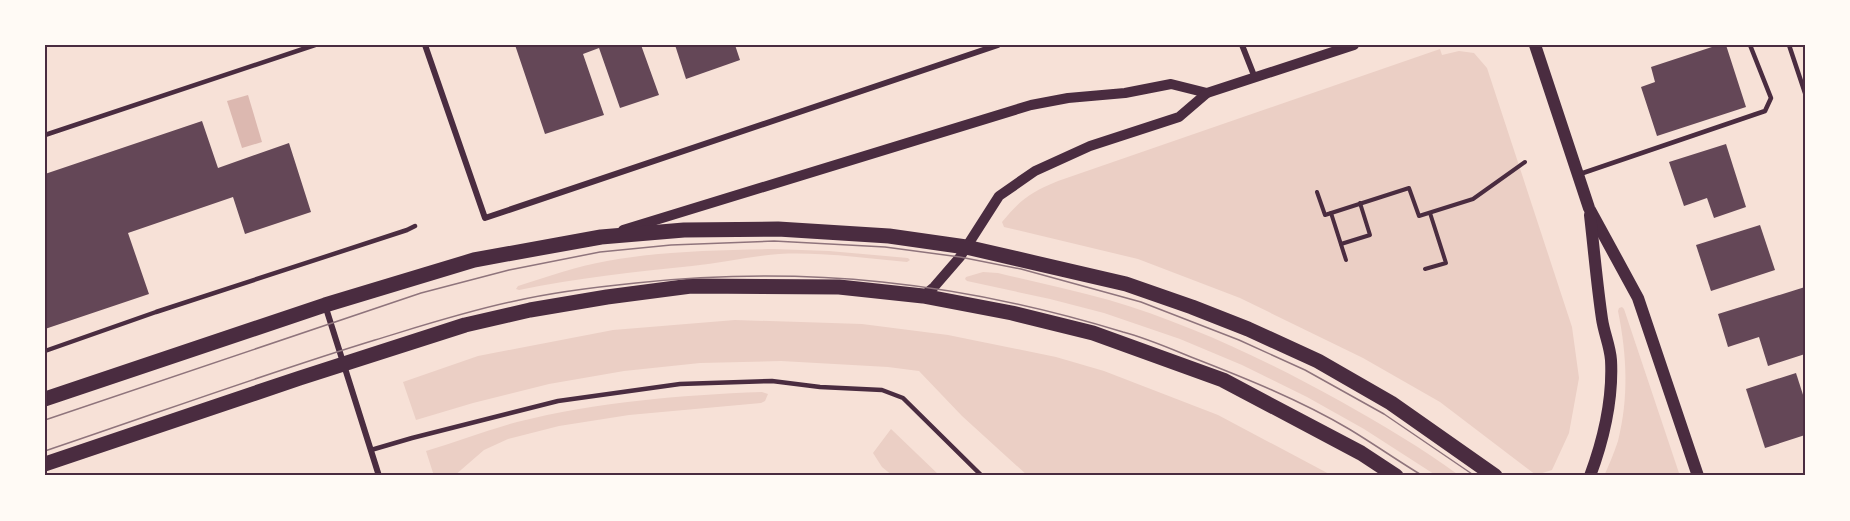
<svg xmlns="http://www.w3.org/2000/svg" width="1850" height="521" font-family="Jost,sans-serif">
<rect width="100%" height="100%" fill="#f7e1d7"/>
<g fill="#ebcfc5">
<path d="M1440,49L1442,55L1459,51L1474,53L1487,68L1572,327L1579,378L1569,433L1552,470L1536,475L1440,402L1363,358L1240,298L1138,259L1004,227L1002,222C1021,199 1031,192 1058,181Z"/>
<path d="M774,249L829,251L908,258L910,260L907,262C865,258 822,252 779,254C750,256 721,263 692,266C634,272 577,278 519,290L516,289L518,286C547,277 577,266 607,261C662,251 719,250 774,249Z"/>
<path d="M983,272L998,273C1035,282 1073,290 1109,300C1190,324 1266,360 1340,401C1381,424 1422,448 1460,476H1437L1364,429L1307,397L1242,365L1180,339L1104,313L1050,299L967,281L965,279L966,277Z"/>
<path d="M1622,307L1624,309L1680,476H1604C1609,465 1614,453 1618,441C1629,398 1627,355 1618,311L1619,308Z"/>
<polygon points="735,320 862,324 948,335 1056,357 1104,371 1218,415 1333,476 1028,476 962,416 919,371 888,367 781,361 700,363 624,371 549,384 473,403 416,420 403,382 478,356 613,330"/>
<path d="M762,392L768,394L765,401L761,403L629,415L559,426L508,439L484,450L454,476H434L426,451C456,442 486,430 517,422C597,402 680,395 762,392Z"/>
<polygon points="891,429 940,476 893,476 882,467 873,453"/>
</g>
<polygon fill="#dcb8b0" points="248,95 262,142 242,148 227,101"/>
<g fill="#644757">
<polygon points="515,45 641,45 659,95 620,108 599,48 583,54 604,115 545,134"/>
<polygon points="675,45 735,45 740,60 686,79"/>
<polygon points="1718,45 1726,45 1746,107 1657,136 1641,87 1655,82 1651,67"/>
<polygon points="202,121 218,168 289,143 311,212 245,234 233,197 128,233 149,294 45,329 45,174"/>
<polygon points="1726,144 1746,207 1714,218 1707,198 1684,206 1669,162"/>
<polygon points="1760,225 1775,270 1711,291 1696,245"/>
<polygon points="1805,287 1805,354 1768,366 1759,337 1728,347 1718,314"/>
<polygon points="1796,373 1805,401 1805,435 1765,448 1746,389"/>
</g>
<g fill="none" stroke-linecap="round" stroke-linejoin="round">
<g stroke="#4a2c40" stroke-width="4">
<polyline points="1317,192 1325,215 1409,188 1419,216 1473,199 1525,162"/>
<polyline points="1331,213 1346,260"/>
<polyline points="1341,244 1370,235 1360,203"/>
<polyline points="1425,269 1446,263 1430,213"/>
</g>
<g stroke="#4a2c40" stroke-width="4.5">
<polyline points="1789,45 1805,93"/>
<polyline points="45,135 315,45"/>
<polyline points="1580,174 1765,111 1771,98 1750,45"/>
<polyline points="45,351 156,312 407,230 415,226"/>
<polyline points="371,450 412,438 558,401 680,384 772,381 820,387 882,390 903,398 982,476"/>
</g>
<g stroke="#4a2c40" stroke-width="6">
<polyline points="425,45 485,218 998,45"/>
<polyline points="1242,45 1255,78"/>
<polyline points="325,305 379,476"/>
</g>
<g stroke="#4a2c40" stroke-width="10">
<polyline points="623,230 1031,105 1068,98 1125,93 1171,84 1207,93"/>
<polyline points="923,296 934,287 960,257 999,196 1035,171 1090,146 1179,117 1207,93 1354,45"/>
</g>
<g stroke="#4a2c40" stroke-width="12">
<polyline points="1535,45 1589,208 1638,298 1698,476"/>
<path d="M1590,476C1603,441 1613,398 1611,360C1610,346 1604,333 1602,319C1597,285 1594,250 1590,215"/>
</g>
<g stroke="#4a2c40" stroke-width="15">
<polyline points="45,399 325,305 474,260 601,237 684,230 778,229 889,236 966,247 1126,284 1192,307 1248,329 1318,361 1391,403 1495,476"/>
<polyline points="45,464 300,378 465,325 530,310 607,297 691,286 839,287 923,296 1012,313 1093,333 1223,380 1361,453 1396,476"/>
</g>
<g stroke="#8f747c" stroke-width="1.5">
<polyline points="45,420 421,293 509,270 600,252 671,245 774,241 885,247 960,257 1021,269 1141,302 1239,340 1305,370 1384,414 1475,476"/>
<path d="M45,451C155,414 264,374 375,340C421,326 467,311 515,301C554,292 596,287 636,283C806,265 960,282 1123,332C1146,338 1169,348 1191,357C1245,378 1300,400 1349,429C1374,444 1398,461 1423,476"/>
</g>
</g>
<rect width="1850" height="521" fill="none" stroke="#fffaf5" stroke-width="93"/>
<rect x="46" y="46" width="1758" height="428" fill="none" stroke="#4a2c40" stroke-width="2"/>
</svg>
